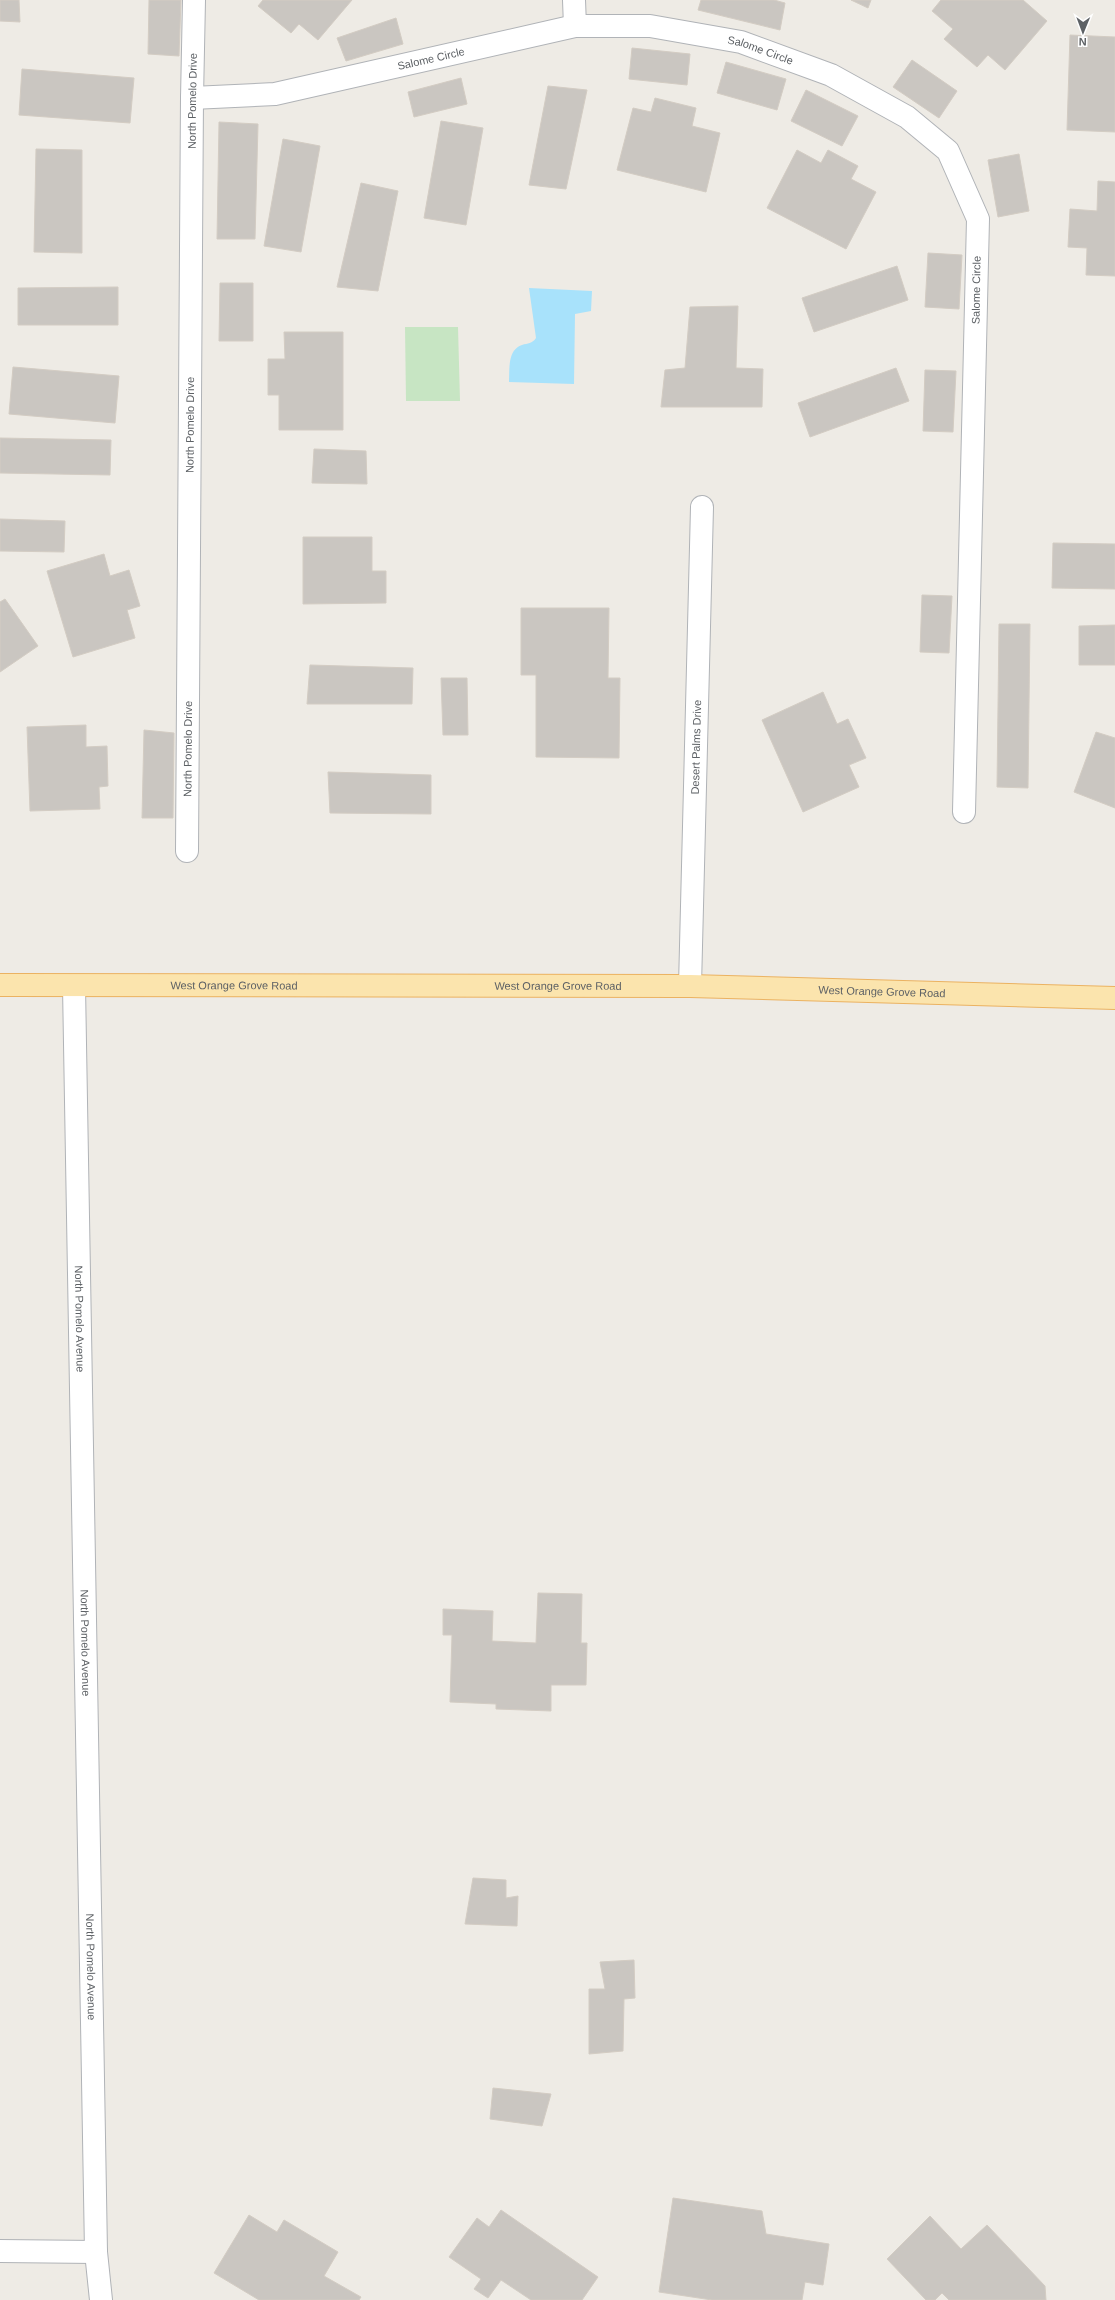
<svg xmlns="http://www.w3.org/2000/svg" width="1115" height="2300" font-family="Arial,sans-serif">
<rect width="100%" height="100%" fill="#eeebe5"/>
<polygon fill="#c7e5c3" points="405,327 458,327 460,401 406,401"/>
<path fill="#a8e2fb" d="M529,288L592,291L591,311L575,314L574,384L509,382C510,369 507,350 522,345C528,343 532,344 536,338Z"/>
<g fill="#cac6c1" stroke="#d3ccc3">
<polygon points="0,0 19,0 20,22 0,21"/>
<polygon points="149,0 181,0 179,56 148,54"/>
<polygon points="263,0 352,0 318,40 299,24 291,33 258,6"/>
<polygon points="701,0 774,0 785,3 780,30 698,10"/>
<polygon points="851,0 871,0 868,8"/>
<polygon points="941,0 1023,0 1047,21 1005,70 988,55 977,67 944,39 953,29 932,11"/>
<polygon points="396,18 403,44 346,61 337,38"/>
<polygon points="1070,35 1115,37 1115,132 1067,130"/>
<polygon points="632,48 690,54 687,85 629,79"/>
<polygon points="912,60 957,91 939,118 893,87"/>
<polygon points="726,62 786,79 777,110 717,93"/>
<polygon points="22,69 134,78 130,123 19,115"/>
<polygon points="461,78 467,104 414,117 408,92"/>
<polygon points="548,86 587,90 566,189 529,185"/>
<polygon points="806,90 858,116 842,146 791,121"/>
<polygon points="655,98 696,108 692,126 720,133 706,192 617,170 633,108 651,112"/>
<polygon points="441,121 483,128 466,225 424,218"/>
<polygon points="219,122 258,124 255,239 217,239"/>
<polygon points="283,139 320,146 301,252 264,246"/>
<polygon points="36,149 82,150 82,253 34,252"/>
<polygon points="797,150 821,163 828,150 858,166 851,179 876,192 846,249 767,208"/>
<polygon points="1019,154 1029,211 998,217 988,160"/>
<polygon points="1098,181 1115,182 1115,276 1086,275 1087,248 1068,247 1070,209 1097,211"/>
<polygon points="361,183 398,191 378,291 337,287"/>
<polygon points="928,253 962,255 959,309 925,307"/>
<polygon points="897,266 908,300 814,332 802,298"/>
<polygon points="220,283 253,283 253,341 219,341"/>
<polygon points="118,287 118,325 18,325 18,288"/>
<polygon points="738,306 736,368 763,369 762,407 661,407 665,370 685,368 690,307"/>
<polygon points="284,332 343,332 343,430 279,430 279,395 268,395 268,359 285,359"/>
<polygon points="13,367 119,376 115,423 9,414"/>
<polygon points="896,368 909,401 810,437 798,403"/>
<polygon points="925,370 956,371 953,432 923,431"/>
<polygon points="0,438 111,440 110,475 0,473"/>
<polygon points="314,449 366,451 367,484 312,483"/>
<polygon points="0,519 65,521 64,552 0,551"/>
<polygon points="303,537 372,537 372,571 386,571 386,603 303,604"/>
<polygon points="1053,543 1115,544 1115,589 1052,588"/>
<polygon points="104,554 110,576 129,570 140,606 127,610 135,638 73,657 47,571"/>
<polygon points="922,595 952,596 949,653 920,652"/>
<polygon points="5,599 38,646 0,672 0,602"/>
<polygon points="521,608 609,608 608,678 620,678 619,758 536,757 536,675 521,675"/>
<polygon points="999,624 1030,624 1028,788 997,787"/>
<polygon points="1115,625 1115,665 1079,665 1079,626"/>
<polygon points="310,665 413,668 412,704 307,704"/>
<polygon points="441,678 467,678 468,735 443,735"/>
<polygon points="823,692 837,724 848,719 866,758 849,765 859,787 803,812 762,720"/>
<polygon points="86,725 86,747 107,746 108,786 99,787 100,809 30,811 27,727"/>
<polygon points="144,730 174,733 173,818 142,818"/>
<polygon points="1096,732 1115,738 1115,808 1074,792"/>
<polygon points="328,772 431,775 431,814 330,813"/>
<polygon points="538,1593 582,1594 581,1643 587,1643 586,1685 551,1685 551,1711 496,1709 496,1704 450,1702 452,1635 443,1635 443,1609 493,1611 492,1641 536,1643"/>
<polygon points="473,1878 506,1880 506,1898 518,1896 517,1926 465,1924"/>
<polygon points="634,1960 635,1998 624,1999 623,2051 589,2054 589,1989 605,1989 600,1962"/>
<polygon points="493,2088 551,2094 542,2126 490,2119"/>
<polygon points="673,2198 762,2211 766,2234 829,2244 823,2285 805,2282 802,2300 712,2300 659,2292"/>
<polygon points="501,2210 598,2277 582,2300 531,2300 501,2280 488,2298 474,2289 481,2279 449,2257 477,2218 489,2227"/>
<polygon points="249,2215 277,2232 284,2220 338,2252 324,2276 361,2297 359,2300 259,2300 214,2273"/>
<polygon points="930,2216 961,2249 987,2225 1045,2286 1046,2300 949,2300 942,2293 935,2300 926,2300 887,2259"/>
</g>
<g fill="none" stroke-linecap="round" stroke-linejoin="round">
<g stroke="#b0b3b7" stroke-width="24">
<g id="minor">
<polyline points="574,0 575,26"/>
<path id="s1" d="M192,98L275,94L575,26H650L741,42L831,75L907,117L948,151L978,219L964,812"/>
<path id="s2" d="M187,851L192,98L194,0"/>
<path id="s3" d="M74,986L96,2252L101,2300"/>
<path id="s4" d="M690,986L702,507"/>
<polyline points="0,2251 96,2252"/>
</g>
</g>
<g stroke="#ebb261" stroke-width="24">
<g id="major">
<path id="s5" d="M0,985L690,986L1115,998"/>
</g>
</g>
<use href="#minor" stroke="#fff" stroke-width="22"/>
<use href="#major" stroke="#fbe4ad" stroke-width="22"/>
</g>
<g text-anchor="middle" stroke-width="4" stroke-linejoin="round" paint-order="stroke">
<g font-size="11" fill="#5d6165" stroke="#fff">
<text dy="4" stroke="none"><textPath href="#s1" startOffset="579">Salome Circle</textPath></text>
<text dy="4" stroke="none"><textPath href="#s1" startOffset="243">Salome Circle</textPath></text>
<text dy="4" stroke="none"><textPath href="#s2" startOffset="750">North Pomelo Drive</textPath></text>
<text transform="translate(976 290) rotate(-89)" y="4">Salome Circle</text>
<text dy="4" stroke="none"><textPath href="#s2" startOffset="426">North Pomelo Drive</textPath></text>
<text dy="4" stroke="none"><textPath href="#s4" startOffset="239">Desert Palms Drive</textPath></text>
<text dy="4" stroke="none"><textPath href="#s2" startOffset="102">North Pomelo Drive</textPath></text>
<text dy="4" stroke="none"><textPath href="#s5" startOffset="234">West Orange Grove Road</textPath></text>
<text dy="4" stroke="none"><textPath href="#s5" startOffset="558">West Orange Grove Road</textPath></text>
<text dy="4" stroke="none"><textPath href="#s5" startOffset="882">West Orange Grove Road</textPath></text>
<text dy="4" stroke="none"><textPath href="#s3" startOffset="333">North Pomelo Avenue</textPath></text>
<text dy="4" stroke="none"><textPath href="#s3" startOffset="657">North Pomelo Avenue</textPath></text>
<text dy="4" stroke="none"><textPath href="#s3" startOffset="981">North Pomelo Avenue</textPath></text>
</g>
</g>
<g transform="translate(1083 32) rotate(181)" stroke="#ffffff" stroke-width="3" paint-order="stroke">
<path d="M0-3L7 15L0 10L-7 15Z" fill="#5d6165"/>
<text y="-6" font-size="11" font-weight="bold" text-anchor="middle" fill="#5d6165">N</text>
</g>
</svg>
